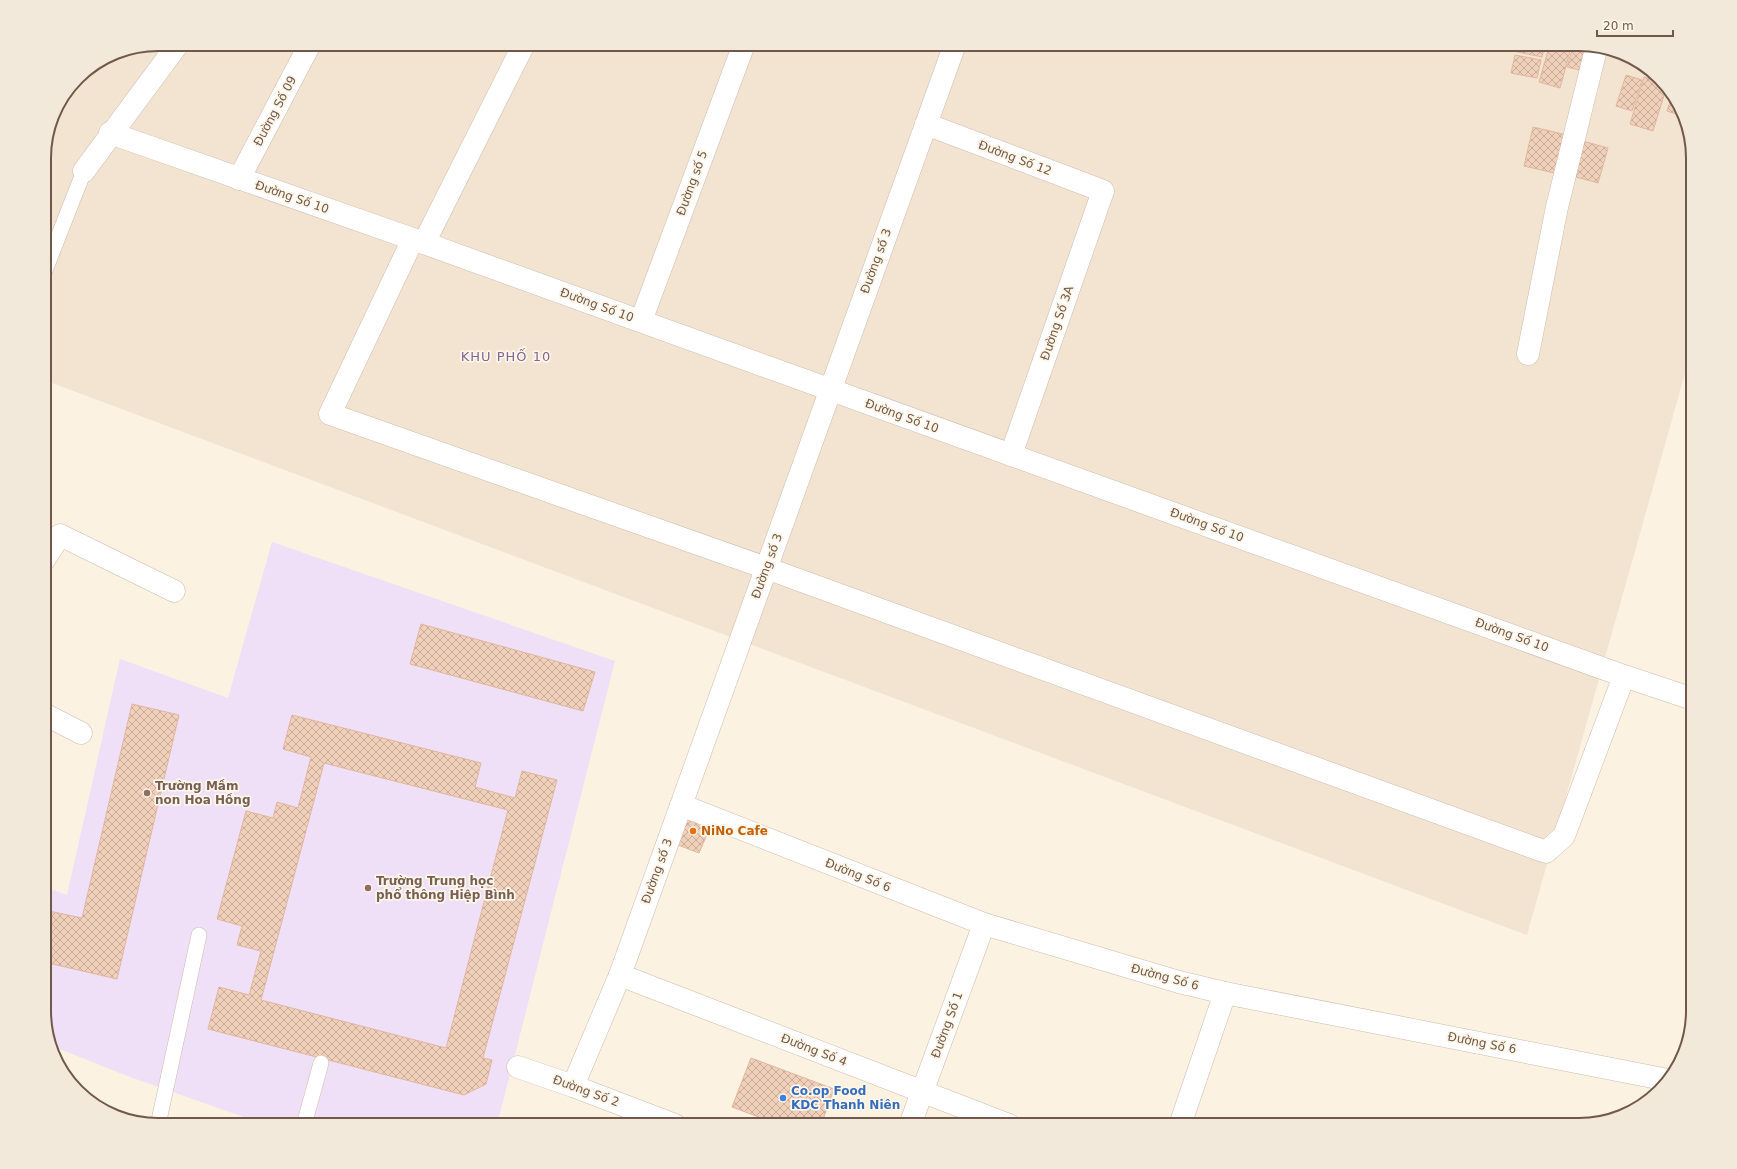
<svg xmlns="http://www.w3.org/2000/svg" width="1737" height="1169" font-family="'DejaVu Sans',sans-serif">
<defs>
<pattern id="building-cross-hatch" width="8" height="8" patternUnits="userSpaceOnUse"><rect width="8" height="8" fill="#f0d0bb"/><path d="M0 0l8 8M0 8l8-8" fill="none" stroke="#c7ac9a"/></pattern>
</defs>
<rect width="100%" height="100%" fill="#fbf2e2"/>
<polygon fill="#f2e4d1" points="158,44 1579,44 1643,63 1678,101 1693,157 1693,345 1527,935 44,380 44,151 53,114 77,77 114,53"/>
<polygon fill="#efdff7" points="272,542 615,661 497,1125 267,1125 130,1077 52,1046 44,1019 44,887 67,895 120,659 228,698"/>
<g fill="url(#building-cross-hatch)" stroke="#e1b79c" fill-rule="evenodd">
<polygon points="1514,44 1545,44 1542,57 1513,51"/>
<polygon points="1550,44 1572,44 1560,88 1539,82"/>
<polygon points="1574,44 1594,48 1583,71 1567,67"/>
<polygon points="1515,55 1541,60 1537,78 1511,73"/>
<polygon points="1626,75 1642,80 1632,111 1616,106"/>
<polygon points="1644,77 1660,82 1666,89 1653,131 1630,124"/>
<polygon points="1672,95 1678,101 1682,116 1667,111"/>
<polygon points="1533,127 1571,136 1563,175 1524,166"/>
<polygon points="1579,140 1608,148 1598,183 1569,175"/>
<polygon points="421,624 595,672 583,711 410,664"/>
<polygon points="132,704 179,715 117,979 44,962 44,910 82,918"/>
<path d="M292,715L481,763L475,787L515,798L522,771L557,780L483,1058L492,1060L486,1084L464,1095L208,1029L219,987L249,995L261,951L237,945L242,926L217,919L246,811L273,818L277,802L298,808L311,757L283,749ZM324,763L508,810L446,1048L261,1000Z"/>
<polygon points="686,813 712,823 699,853 673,843"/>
<polygon points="751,1058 834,1089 821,1125 780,1125 732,1107"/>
</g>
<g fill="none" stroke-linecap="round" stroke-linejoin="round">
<g stroke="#cebcac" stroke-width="16">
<g id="service">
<polyline points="44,273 84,171"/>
<polyline points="158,1125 199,935"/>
<polyline points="304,1125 321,1063"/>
</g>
</g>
<g stroke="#cebcac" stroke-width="23">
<g id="minor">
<polyline points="926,124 1103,191 1011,455"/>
<polyline points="110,133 424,243 1624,676 1693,699"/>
<polyline points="84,171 178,44"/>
<polyline points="239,179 310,44"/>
<polyline points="413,239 330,414 766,568 1546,852 1564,836 1624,676"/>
<polyline points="424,243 524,44"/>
<polyline points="641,321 744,44"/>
<polyline points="1528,354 1557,207 1596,49"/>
<polyline points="44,560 60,535 174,591"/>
<polyline points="44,714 81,733"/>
<polyline points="681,805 984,924 1179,982 1225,993 1668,1080"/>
<polyline points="620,975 1009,1125"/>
<polyline points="518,1067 573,1086 675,1125"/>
<polyline points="573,1086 620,975 955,44"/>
<polyline points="910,1125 984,924"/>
<polyline points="1180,1125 1225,993"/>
</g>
</g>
<use href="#service" stroke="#fff" stroke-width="15"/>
<use href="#minor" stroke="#fff" stroke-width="22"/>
</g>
<g fill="#8d6e63" stroke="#fef6e8" stroke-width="1.5">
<circle cx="147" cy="793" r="4"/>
<circle cx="368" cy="888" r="4"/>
</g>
<circle fill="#e8710a" stroke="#fef6e8" stroke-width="1.5" cx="693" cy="831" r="4"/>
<circle fill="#3f7fe0" stroke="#fef6e8" stroke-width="1.5" cx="783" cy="1098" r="4"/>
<g text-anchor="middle" stroke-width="3.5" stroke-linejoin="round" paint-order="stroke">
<g font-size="12" fill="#72584a" stroke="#fef6e8">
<text transform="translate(275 111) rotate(-62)" y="4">Đường Số 09</text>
<text transform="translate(1015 158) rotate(21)" y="4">Đường Số 12</text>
<text transform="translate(692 183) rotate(-70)" y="4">Đường số 5</text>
<text transform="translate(292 197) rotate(19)" y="4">Đường Số 10</text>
<text transform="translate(876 261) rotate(-70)" y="4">Đường số 3</text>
<text transform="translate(597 305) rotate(20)" y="4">Đường Số 10</text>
<text transform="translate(1057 323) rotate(-71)" y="4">Đường Số 3A</text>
<text transform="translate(902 416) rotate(20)" y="4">Đường Số 10</text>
<text transform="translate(1207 525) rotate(20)" y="4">Đường Số 10</text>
<text transform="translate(767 566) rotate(-70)" y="4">Đường số 3</text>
<text transform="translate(1512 635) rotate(20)" y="4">Đường Số 10</text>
<text transform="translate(657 871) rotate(-70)" y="4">Đường số 3</text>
<text transform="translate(858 875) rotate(22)" y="4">Đường Số 6</text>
<text transform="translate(1165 977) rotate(15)" y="4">Đường Số 6</text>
<text transform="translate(947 1025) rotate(-70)" y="4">Đường Số 1</text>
<text transform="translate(1482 1043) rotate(11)" y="4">Đường Số 6</text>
<text transform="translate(814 1050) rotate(21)" y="4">Đường Số 4</text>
<text transform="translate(586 1091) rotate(20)" y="4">Đường Số 2</text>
</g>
<g font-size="12" font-weight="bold" fill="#785e54" stroke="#fef6e8" text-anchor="start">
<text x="155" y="790">Trường Mầm<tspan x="155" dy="14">non Hoa Hồng</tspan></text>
<text x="376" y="885">Trường Trung học<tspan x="376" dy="14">phổ thông Hiệp Bình</tspan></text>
</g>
<g font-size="12" font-weight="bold" fill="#c56008" stroke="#fef6e8" text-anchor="start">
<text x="701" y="835">NiNo Cafe</text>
</g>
<g font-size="12" font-weight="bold" fill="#366cbe" stroke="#fef6e8" text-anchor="start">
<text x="791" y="1095">Co.op Food<tspan x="791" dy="14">KDC Thanh Niên</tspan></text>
</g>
<g font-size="13" letter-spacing="1" fill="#856595" stroke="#fef6e8">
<text x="506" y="361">KHU PHỐ 10</text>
</g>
</g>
<path d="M0 0H1737V1169H0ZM158 51H1579A107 107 0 0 1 1686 158V1011A107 107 0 0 1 1579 1118H158A107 107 0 0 1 51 1011V158A107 107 0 0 1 158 51Z" fill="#f3e9db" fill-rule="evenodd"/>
<path fill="none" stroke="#72584a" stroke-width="2" d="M158 51H1579A107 107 0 0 1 1686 158V1011A107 107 0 0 1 1579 1118H158A107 107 0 0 1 51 1011V158A107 107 0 0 1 158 51Z"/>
<path d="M1597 30v6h76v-6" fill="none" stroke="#72584a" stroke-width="2"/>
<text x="1603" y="30" font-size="12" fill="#72584a" stroke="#fef6e8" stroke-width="3" paint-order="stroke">20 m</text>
</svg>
